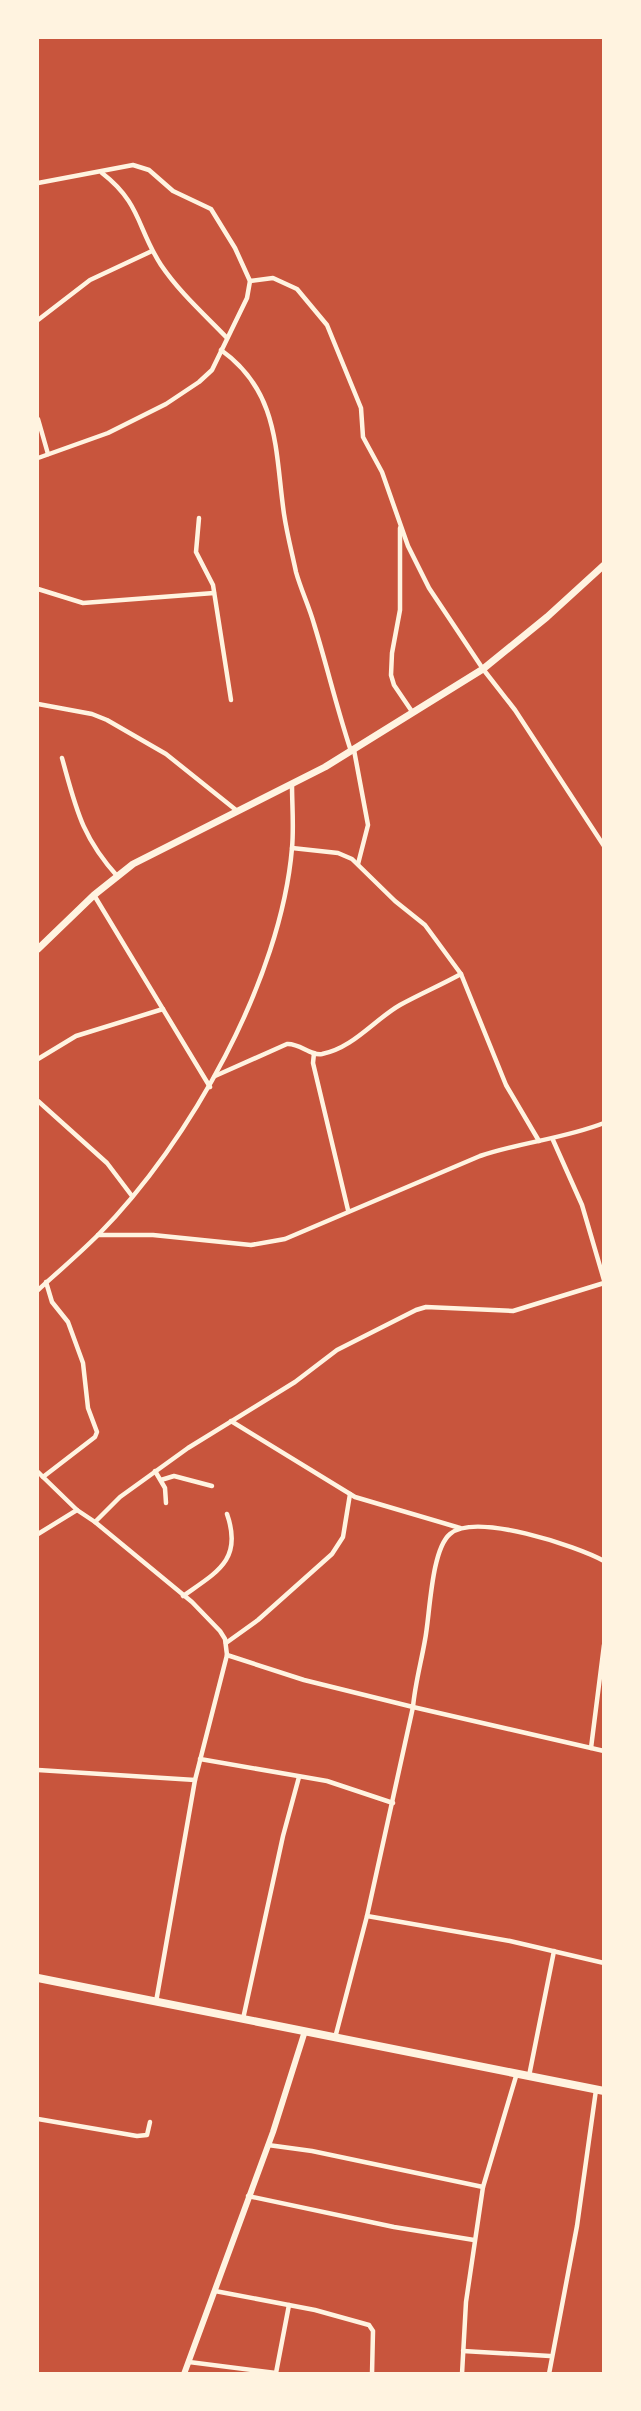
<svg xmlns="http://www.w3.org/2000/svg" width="641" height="2411" font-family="Arial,sans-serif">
<rect width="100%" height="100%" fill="#c8553d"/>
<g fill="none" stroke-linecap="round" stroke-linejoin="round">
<g stroke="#fff3e0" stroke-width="4.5">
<path d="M102,173C141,203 137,228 161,265C180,293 204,314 227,338"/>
<polyline points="38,183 133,165 149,170 173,191 211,209 235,248 250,281 247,298 212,370 199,382 166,404 108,433 38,458"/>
<polyline points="250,281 273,278 297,289 327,325 361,408 363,437 382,472 408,546 429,588 483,669 515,710 604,846"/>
<polyline points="38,320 90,280 152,251"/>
<path d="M221,350C280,392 275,452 284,514C287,534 292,553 296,572C301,590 309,606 314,624C327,666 337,709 351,751"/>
<polyline points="38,419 48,454"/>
<polyline points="199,518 196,552 213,585 231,700"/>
<polyline points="400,528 400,610 392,653 391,675 394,685 413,713"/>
<polyline points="38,589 83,603 214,593"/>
<polyline points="38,704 92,714 107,720 166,754 236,810"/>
<polyline points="354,750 368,825 358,864"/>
<path d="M62,758C76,808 81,836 118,877"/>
<polyline points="292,848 338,853 352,859 395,901 425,925 461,974 506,1085 539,1141"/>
<polyline points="94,895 210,1087"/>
<polyline points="314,1053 313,1063 348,1210"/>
<polyline points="38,1059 76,1036 163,1009"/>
<path d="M215,1076L287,1044C300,1043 310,1056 322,1054C353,1048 374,1020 400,1005C420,994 441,985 461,974"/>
<polyline points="38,1101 107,1163 132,1196"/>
<polyline points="553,1140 582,1205 604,1280"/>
<path d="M98,1235H153L251,1245L285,1239L480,1156C521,1142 563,1139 604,1123"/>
<path d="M38,1290C58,1272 79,1254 98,1235C190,1142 281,979 292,848C294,827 292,805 292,784"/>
<polyline points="231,1421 355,1497 460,1528"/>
<polyline points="155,1471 165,1488 166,1503"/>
<polyline points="38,1472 43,1477 95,1437 97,1432 88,1408 83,1363 68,1322 52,1302 46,1282"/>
<polyline points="43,1477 77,1510 95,1522 192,1602 220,1631 225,1639 227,1655 195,1780 156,2002"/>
<polyline points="161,1480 174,1476 212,1486"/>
<polyline points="95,1522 120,1497 188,1448 295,1382 337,1350 416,1310 426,1307 513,1311 604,1283"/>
<polyline points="38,1534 77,1510"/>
<path d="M604,1561C577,1546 475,1512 450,1534C431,1550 430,1615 425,1640C421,1663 415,1684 413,1707L604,1751"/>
<path d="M183,1596C217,1572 243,1560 227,1514"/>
<polyline points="226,1643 258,1620 332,1554 343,1537 350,1494"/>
<polyline points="227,1655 304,1680 413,1707 367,1916 335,2038"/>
<polyline points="591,1748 604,1645"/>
<polyline points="200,1759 327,1781 393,1803"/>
<polyline points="38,1770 195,1780"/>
<polyline points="367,1916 510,1941 604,1963"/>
<polyline points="243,2019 283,1836 299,1777"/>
<polyline points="529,2076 554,1951"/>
<polyline points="38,2119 137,2136 147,2135 150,2122"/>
<polyline points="268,2145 312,2151 483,2187"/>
<polyline points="248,2196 394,2227 474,2240"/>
<polyline points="215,2291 315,2310 369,2325 373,2331 372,2374"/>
<polyline points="463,2351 550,2356"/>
<polyline points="189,2362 276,2373"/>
<polyline points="276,2373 289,2305"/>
<polyline points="462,2374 466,2302 483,2187 517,2073"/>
<polyline points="549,2374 577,2226 596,2090"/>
</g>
<polyline stroke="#fff3e0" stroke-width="6" points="184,2374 273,2132 305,2031"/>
<polyline stroke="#fff3e0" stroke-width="7" points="38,949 94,895 133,864 325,767 483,669 547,617 604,565"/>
<polyline stroke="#fff3e0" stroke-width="8" points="38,1978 604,2091"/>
</g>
<rect width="641" height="2411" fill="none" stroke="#fff3e0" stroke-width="78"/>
</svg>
